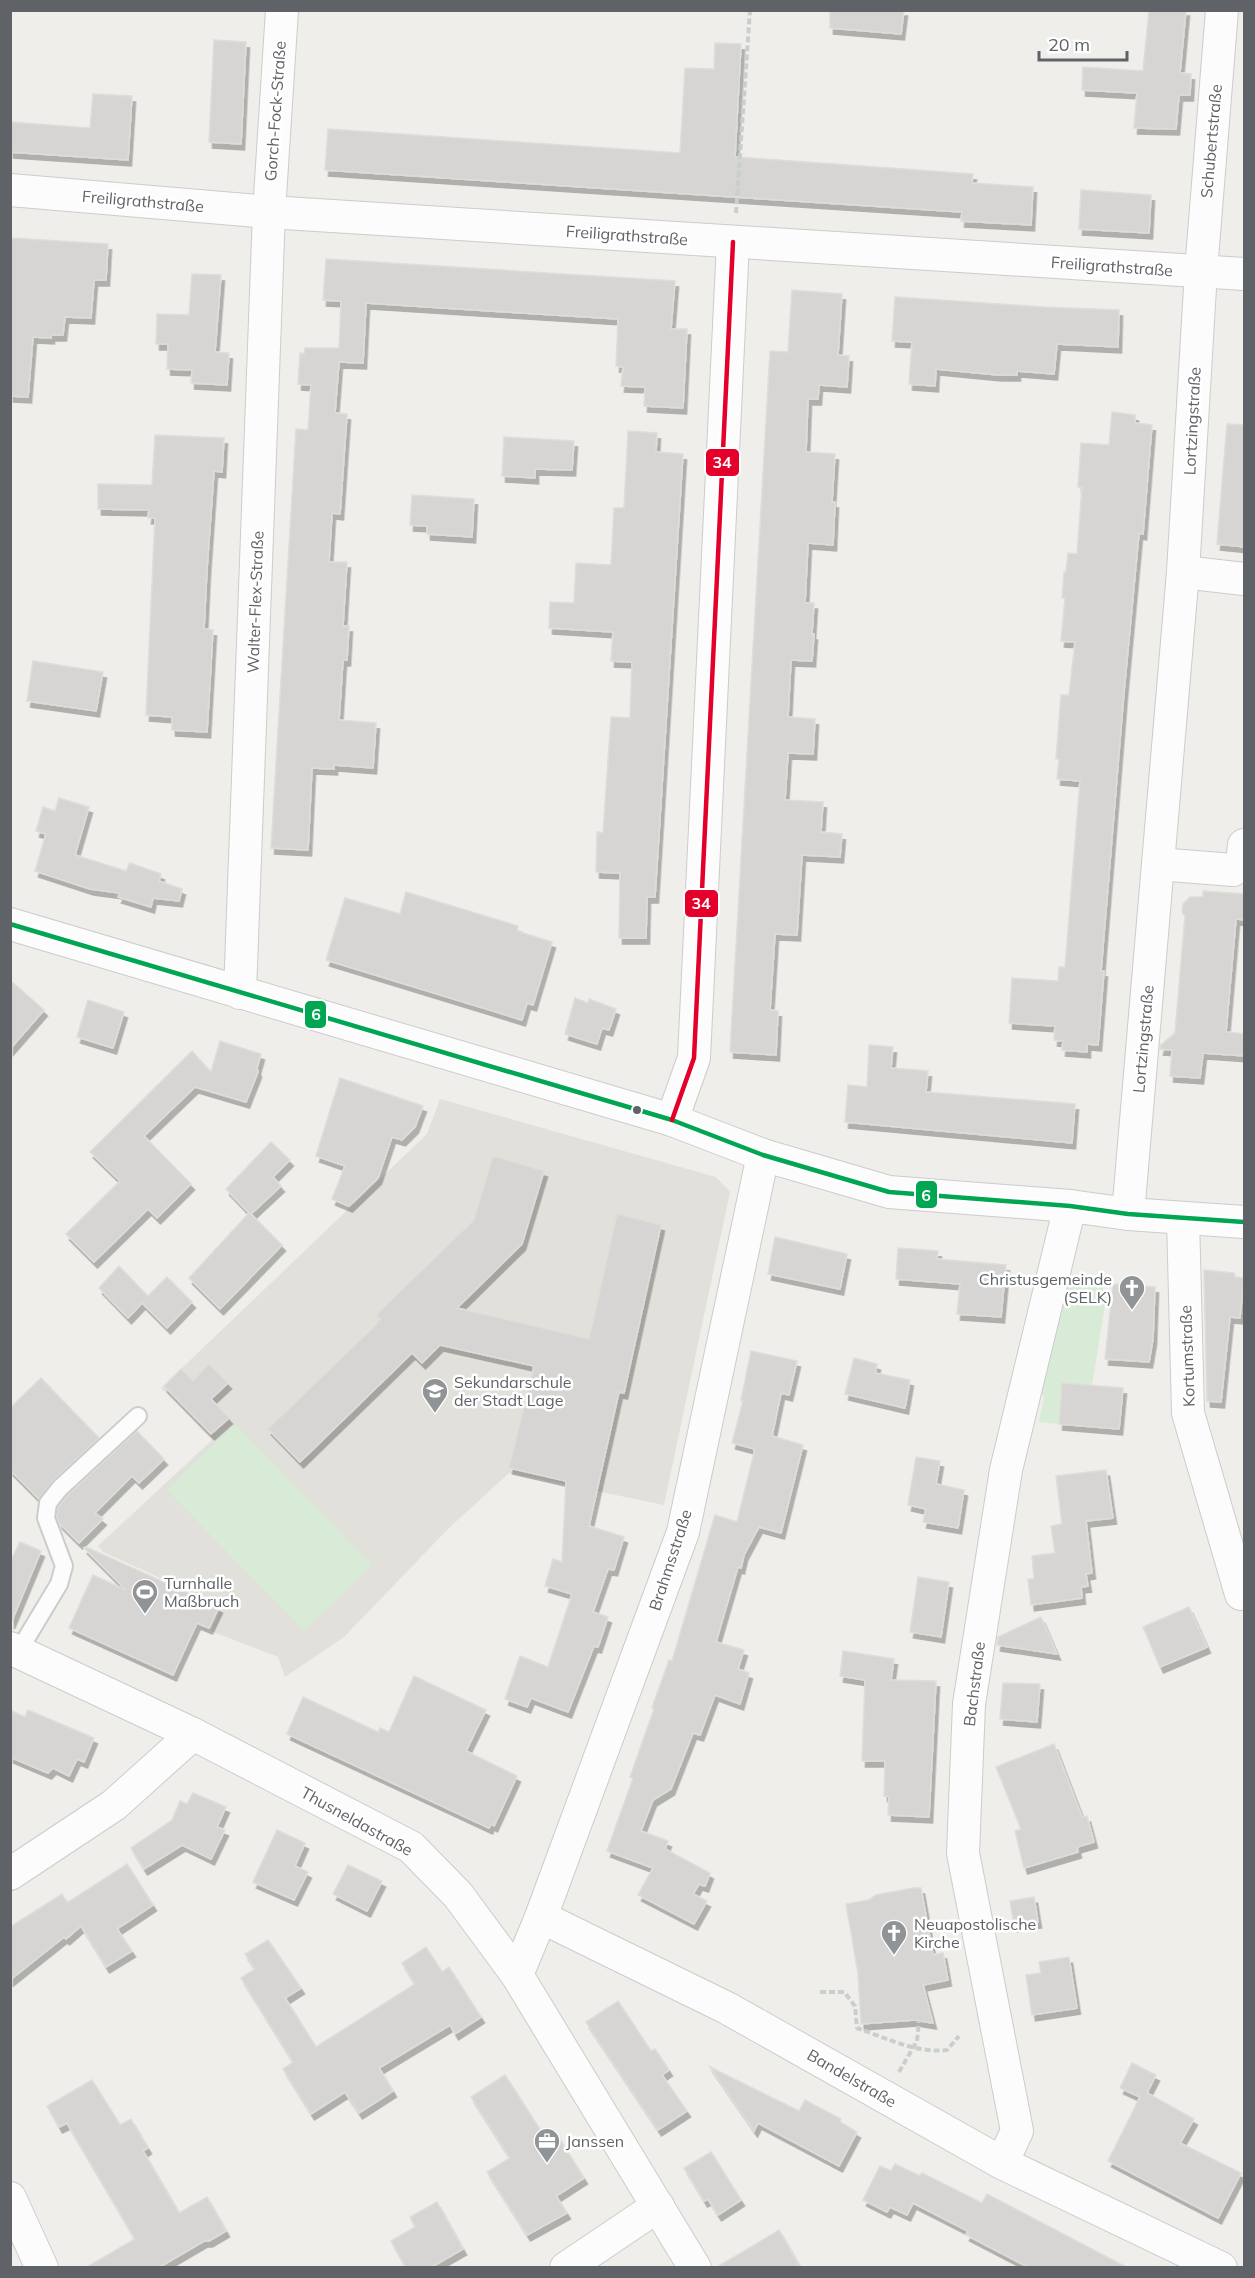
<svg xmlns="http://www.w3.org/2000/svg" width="1255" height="2278" font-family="Mulish,sans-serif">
<defs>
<filter id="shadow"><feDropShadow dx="3.5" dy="6" stdDeviation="0" flood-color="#0004"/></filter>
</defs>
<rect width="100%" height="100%" fill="#efeeea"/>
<polygon fill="#e2e0da" points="440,1099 716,1177 730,1192 664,1505 509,1473 448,1529 344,1637 285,1677 278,1657 211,1631 222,1606 103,1552 98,1546 212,1440 161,1388 427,1134"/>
<g fill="#d8ebd6">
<polygon points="1066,1281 1103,1283 1103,1289 1107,1293 1092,1385 1062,1383 1059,1424 1039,1422 1044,1396 1036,1392"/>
<polygon points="235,1424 372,1565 304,1631 167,1490"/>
</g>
<g fill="#d6d5d3" stroke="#deddd9" stroke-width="1.5" filter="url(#shadow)">
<polygon points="830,10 904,10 901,34 830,28"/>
<polygon points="1149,10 1186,10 1180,73 1191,74 1190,95 1179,95 1176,129 1134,128 1137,93 1082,90 1083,67 1143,71"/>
<polygon points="214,40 246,42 241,144 209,142"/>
<polygon points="715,43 741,44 735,157 973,174 972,183 1033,187 1031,225 961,221 962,212 325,170 328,129 680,153 685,68 714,69"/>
<polygon points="93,94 132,96 128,160 10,152 10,122 90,128"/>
<polygon points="1081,190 1151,195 1149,233 1079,229"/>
<polygon points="10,238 108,244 106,280 94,280 91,318 65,317 63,335 51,335 51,338 33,337 28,397 10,396"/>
<polygon points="326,259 675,281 671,329 687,329 683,408 644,406 645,387 621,386 623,367 616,366 618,319 366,303 363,363 339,362 335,413 347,414 340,514 332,513 329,562 347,562 343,626 349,626 347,660 343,660 339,720 376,723 373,768 334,765 334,769 312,768 308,850 271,848 296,429 308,430 311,385 298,384 300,353 304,354 305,348 339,348 341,301 323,300"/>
<polygon points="192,274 221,275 215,352 229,353 227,385 191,383 192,370 167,369 168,344 156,344 157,314 189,315"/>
<polygon points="792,290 842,294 838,355 849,356 847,387 819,385 818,399 808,399 806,452 835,454 832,502 835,502 833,545 808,543 805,603 814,603 812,634 814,634 812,661 791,660 788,717 815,719 813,754 788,753 785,800 823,802 821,832 842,834 840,857 802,855 797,935 775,934 770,1010 778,1011 776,1055 730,1052 770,351 788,352"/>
<polygon points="895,297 1043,307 1119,310 1118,347 1057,344 1054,374 1017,371 1017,375 998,375 936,369 935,386 909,384 912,342 892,341"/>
<polygon points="1112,412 1135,415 1135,423 1152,425 1143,534 1139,533 1124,692 1101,971 1104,971 1098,1045 1087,1044 1087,1052 1062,1050 1063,1041 1054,1040 1055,1026 1009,1023 1012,978 1058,981 1059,967 1065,967 1080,781 1057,779 1059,759 1056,759 1061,695 1069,695 1075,642 1061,641 1065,598 1062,598 1064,572 1066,572 1068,553 1077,554 1082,487 1078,487 1081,443 1109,445"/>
<polygon points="1227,424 1245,425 1245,547 1217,544"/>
<polygon points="628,431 657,433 656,452 683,454 655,897 647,897 646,938 619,938 620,873 596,872 597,832 603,833 611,717 630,718 632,662 611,661 613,632 549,628 550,602 574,603 576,563 611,565 614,508 624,508"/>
<polygon points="155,435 224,438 222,472 214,471 207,569 204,629 213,630 207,732 172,730 172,717 146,715 155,518 148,518 149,510 98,509 98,484 152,485"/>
<polygon points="504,437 574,441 572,470 535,469 535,478 502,476"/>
<polygon points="412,495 474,499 472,537 427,534 427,526 410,525"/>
<polygon points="33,661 103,672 96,711 27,701"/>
<polygon points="59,798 89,807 75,855 126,871 130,863 161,874 159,881 182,889 179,901 153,898 151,907 118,897 120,893 90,889 35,871 46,834 36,831 43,807 55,811"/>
<polygon points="1203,891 1245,894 1245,920 1236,919 1226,1032 1245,1034 1245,1056 1203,1053 1200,1078 1170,1076 1172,1050 1160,1049 1161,1045 1175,1033 1185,916 1182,912 1183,904 1190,897 1203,897"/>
<polygon points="406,892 518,926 517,931 552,942 533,1005 527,1003 522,1020 326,960 345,898 400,914"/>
<polygon points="10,980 44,1010 10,1049"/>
<polygon points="575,998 588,1003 589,999 616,1009 609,1030 602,1028 597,1044 565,1034"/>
<polygon points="88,1000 124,1012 113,1048 77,1037"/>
<polygon points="220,1041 261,1054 257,1068 258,1072 246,1102 195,1087 144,1136 191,1184 157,1218 148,1209 94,1262 66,1234 120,1181 90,1152 192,1051 211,1072"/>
<polygon points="869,1045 893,1047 891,1068 928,1071 926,1092 1075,1104 1072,1143 845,1122 848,1085 867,1087"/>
<polygon points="340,1078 423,1106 415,1127 402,1140 392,1137 378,1178 349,1206 332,1199 345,1166 316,1156"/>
<polygon points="271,1142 290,1160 273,1177 281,1186 251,1214 282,1245 220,1309 189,1278 249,1213 226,1189"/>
<polygon points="493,1156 544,1171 522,1244 457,1308 589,1339 617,1214 661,1225 624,1393 619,1392 589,1526 624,1537 614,1570 608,1569 593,1612 608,1617 598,1647 594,1646 568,1712 531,1698 527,1707 505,1699 520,1656 548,1667 572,1594 545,1586 553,1559 562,1562 566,1481 509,1468 534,1366 440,1345 422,1363 412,1353 300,1462 268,1429 381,1320 376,1315 474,1220"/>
<polygon points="775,1237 847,1254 840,1289 768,1274"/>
<polygon points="898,1248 938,1251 937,1259 1006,1265 1001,1317 957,1314 960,1284 896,1279"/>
<polygon points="119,1266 148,1296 167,1277 192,1302 167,1328 142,1303 128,1318 99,1288"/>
<polygon points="1204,1270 1234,1273 1235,1277 1244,1278 1240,1318 1230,1317 1221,1402 1207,1401"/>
<polygon points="1113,1284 1155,1287 1153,1339 1149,1362 1105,1359"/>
<polygon points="751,1351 797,1361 789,1395 781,1393 772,1436 803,1445 781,1533 759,1527 744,1555 741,1568 738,1567 716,1642 744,1650 738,1669 749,1673 740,1704 715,1695 700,1735 693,1733 671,1789 653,1800 641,1831 668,1841 665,1849 710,1873 705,1886 699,1884 693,1894 707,1901 694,1924 638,1895 653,1868 607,1851 633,1778 630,1777 654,1709 652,1708 669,1660 672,1661 715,1515 737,1522 755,1449 732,1443 743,1401 741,1400"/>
<polygon points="854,1358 877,1364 875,1373 910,1380 905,1408 845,1394"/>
<polygon points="209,1364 228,1383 211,1399 229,1418 211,1434 164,1386 181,1369 193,1381"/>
<polygon points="41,1378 99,1438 53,1480 39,1499 10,1470 10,1408"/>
<polygon points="1062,1383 1123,1388 1119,1429 1059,1424"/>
<polygon points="137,1431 164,1459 139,1483 132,1476 95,1513 103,1519 79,1543 59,1523 57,1517 58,1507 68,1495"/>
<polygon points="916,1457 940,1461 936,1484 964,1490 958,1528 923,1522 926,1509 908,1505"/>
<polygon points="1106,1470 1113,1518 1086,1521 1092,1573 1086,1574 1088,1586 1081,1587 1082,1598 1031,1605 1028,1579 1034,1579 1032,1556 1055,1553 1051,1526 1062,1524 1056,1476"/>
<polygon points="20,1542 41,1551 11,1623 10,1562"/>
<polygon points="86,1547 219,1607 209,1628 197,1623 173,1675 69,1628 93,1575 126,1590 84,1548"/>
<polygon points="918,1577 949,1582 941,1637 910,1632"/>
<polygon points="1189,1607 1207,1647 1160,1667 1143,1627"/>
<polygon points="1041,1617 1057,1654 997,1645 998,1637"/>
<polygon points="843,1651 894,1659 891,1680 936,1681 929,1817 888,1815 889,1796 884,1796 885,1761 862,1761 865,1680 840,1676"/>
<polygon points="414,1676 486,1710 466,1751 517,1776 494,1826 491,1824 489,1828 287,1734 303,1697 378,1732 380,1728 389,1732"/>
<polygon points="1003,1683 1040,1684 1037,1722 1000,1719"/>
<polygon points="10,1710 25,1717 28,1710 94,1738 84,1762 77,1759 69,1776 53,1768 48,1773 10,1757"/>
<polygon points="1054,1744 1082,1817 1087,1816 1094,1842 1077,1847 1078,1852 1024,1868 1015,1831 1021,1829 996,1767"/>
<polygon points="193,1793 226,1807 217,1827 225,1830 211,1859 182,1845 144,1869 131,1848 172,1820 180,1801 187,1804"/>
<polygon points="277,1830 305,1843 295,1866 308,1872 294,1900 253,1882"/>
<polygon points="127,1864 153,1905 117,1929 132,1951 106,1967 81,1926 66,1939 64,1937 10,1980 10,1927 62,1894 67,1903"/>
<polygon points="348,1865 382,1881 367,1911 333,1894"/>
<polygon points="913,1888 921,1888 933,1955 943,1953 948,1980 923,1985 933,2023 914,2020 861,2024 858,1973 846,1904 869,1900 876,1895"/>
<polygon points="1034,1897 1038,1922 1014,1926 1010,1901"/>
<polygon points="268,1940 301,1988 285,1998 316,2047 415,1984 402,1963 426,1947 442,1972 449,1967 481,2017 455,2034 450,2025 379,2068 393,2091 359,2113 345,2092 311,2114 283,2069 293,2062 241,1978 255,1969 245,1954"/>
<polygon points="1069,1957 1077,2008 1032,2015 1026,1975 1041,1973 1039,1962"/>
<polygon points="618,2001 651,2051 655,2049 669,2070 662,2075 687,2111 658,2130 586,2022"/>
<polygon points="1132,2063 1156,2075 1147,2093 1194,2119 1180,2143 1241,2173 1218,2218 1108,2161 1140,2097 1120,2088"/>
<polygon points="710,2067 799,2111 805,2100 841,2119 840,2122 857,2132 839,2166 758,2123 754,2131"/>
<polygon points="505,2075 544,2136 554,2130 584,2178 556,2196 567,2213 527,2235 487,2172 510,2158 471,2097"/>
<polygon points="92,2080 120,2125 131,2119 148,2148 143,2151 179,2213 207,2197 226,2231 209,2241 204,2241 158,2268 85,2268 135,2239 67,2123 59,2127 47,2106"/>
<polygon points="711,2152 741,2200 718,2215 708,2199 704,2201 684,2168"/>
<polygon points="895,2164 920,2176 922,2173 982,2203 987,2194 1128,2268 1030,2268 966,2235 968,2231 913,2203 907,2215 890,2207 887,2212 863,2200 880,2166 891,2171"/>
<polygon points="437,2202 463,2249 430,2268 406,2268 391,2241 415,2227 410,2217"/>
<polygon points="779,2230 801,2268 715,2268 751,2247"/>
</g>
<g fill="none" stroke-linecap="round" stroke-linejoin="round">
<g stroke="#cbcccc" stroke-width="20">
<polyline id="service" points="18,1652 59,1584 64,1566 46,1518 48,1503 60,1488 138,1416"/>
</g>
<g stroke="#cbcccc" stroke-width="34">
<g id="minor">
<polyline points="10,190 269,212 1244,274"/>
<polyline points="1183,572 1244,579"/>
<polyline points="1158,864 1233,870 1242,863 1244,845"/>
<polyline points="10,924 672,1120 763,1155 889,1192 1070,1206 1128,1214 1244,1222"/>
<polyline points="240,993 269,212 282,10"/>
<polyline points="672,1120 694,1058 733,242"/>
<polyline points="1128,1214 1183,572 1201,271 1222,10"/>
<polyline points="1183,1218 1188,1413 1241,1594"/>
<polyline points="10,1648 193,1734 411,1847 458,1895 517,1975 695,2268"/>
<polyline points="10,1874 114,1805 193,1734"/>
<polyline points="541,1917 683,1532 763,1155"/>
<polyline points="517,1975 541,1917 727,2008 1002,2163 1221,2268"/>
<polyline points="1002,2163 1017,2131 963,1853 969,1704 1006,1470 1070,1206"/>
<polyline points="10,2198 42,2268"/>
<polyline points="566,2268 658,2206"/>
</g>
</g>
<g stroke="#cacfcc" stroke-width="4" stroke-dasharray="6 3" stroke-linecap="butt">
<polyline points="736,213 750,10"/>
<path d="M820,1992H844L855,2006L857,2028C884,2037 917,2054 947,2050L959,2036"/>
<polyline points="899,2072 917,2041 919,2021"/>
</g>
<use href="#service" stroke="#fdfcfc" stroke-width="16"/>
<use href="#minor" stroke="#fdfcfc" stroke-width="32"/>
<g stroke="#fff" stroke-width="9">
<polyline id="bus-1" points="10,924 672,1120 763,1155 889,1192 1070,1206 1128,1214 1244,1222"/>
</g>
<g stroke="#fff" stroke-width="9">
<polyline id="bus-2" points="672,1120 694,1058 733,242"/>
</g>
<use href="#bus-1" stroke="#00a651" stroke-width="4.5"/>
<use href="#bus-2" stroke="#e4002b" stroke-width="4.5"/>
</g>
<defs>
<g id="church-pin" transform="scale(1.35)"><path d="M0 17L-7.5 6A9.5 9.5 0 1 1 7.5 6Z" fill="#919496" stroke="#fff"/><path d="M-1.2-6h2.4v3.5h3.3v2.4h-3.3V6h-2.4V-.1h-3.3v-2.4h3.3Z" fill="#fff"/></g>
<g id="school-pin" transform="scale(1.35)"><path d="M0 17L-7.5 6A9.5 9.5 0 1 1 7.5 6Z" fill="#919496" stroke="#fff"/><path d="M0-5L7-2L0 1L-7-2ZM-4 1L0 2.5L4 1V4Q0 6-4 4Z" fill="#fff"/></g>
<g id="stadium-pin" transform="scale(1.35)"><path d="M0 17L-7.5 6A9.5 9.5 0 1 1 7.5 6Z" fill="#919496" stroke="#fff"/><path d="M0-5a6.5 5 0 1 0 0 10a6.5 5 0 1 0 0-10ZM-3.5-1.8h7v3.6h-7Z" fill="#fff"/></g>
<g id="office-pin" transform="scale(1.35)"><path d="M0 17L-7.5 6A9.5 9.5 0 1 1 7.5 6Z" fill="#919496" stroke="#fff"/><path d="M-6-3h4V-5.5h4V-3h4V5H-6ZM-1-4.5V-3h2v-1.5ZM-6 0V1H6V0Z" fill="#fff"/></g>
</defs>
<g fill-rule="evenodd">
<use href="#church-pin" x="1132" y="1288"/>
<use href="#school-pin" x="435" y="1391"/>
<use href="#stadium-pin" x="145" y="1592"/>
<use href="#church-pin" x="894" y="1933"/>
<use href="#office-pin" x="547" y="2141"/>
</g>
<circle fill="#5f6368" stroke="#fff" stroke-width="2" cx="637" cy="1110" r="5"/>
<g text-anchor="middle" stroke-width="5" stroke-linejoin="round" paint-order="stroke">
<g font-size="16" fill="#5f6368" stroke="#fff">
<text transform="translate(275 111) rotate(-86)" y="6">Gorch-Fock-Straße</text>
<text transform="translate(1211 141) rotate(-85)" y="6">Schubertstraße</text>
<text transform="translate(143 201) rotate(5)" y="6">Freiligrathstraße</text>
<text transform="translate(627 235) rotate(4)" y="6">Freiligrathstraße</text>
<text transform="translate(1112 266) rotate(4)" y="6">Freiligrathstraße</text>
<text transform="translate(1192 421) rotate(-87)" y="6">Lortzingstraße</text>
<text transform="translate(255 602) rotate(-88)" y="6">Walter-Flex-Straße</text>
<text transform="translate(1143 1039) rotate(-85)" y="6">Lortzingstraße</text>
<text transform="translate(1187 1356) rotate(-92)" y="6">Kortumstraße</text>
<text transform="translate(670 1560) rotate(-72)" y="6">Brahmsstraße</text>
<text transform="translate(974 1684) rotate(-83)" y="6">Bachstraße</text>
<text transform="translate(357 1821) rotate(29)" y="6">Thusneldastraße</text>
<text transform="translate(852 2078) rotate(30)" y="6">Bandelstraße</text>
</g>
<g font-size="16" fill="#5f6368" stroke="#fff" text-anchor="start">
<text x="1112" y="1285" text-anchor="end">Christusgemeinde<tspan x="1112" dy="18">(SELK)</tspan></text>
<text x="454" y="1388">Sekundarschule<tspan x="454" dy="18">der Stadt Lage</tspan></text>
<text x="164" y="1589">Turnhalle<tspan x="164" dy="18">Maßbruch</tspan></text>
<text x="914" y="1930">Neuapostolische<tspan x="914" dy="18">Kirche</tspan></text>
<text x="566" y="2147">Janssen</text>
</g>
</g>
<g stroke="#fff" stroke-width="2">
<rect x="705" y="448" width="35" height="29" rx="6" fill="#e4002b"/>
<rect x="684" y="889" width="35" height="29" rx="6" fill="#e4002b"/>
<rect x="304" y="1000" width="23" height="29" rx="6" fill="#00a651"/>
<rect x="915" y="1180" width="23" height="29" rx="6" fill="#00a651"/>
</g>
<g font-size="16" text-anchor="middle" font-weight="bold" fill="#fff">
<text x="722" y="468">34</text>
<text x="701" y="909">34</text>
<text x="316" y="1020">6</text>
<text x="926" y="1201">6</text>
</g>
<rect width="1255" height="2278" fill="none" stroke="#5f6368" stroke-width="24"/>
<path d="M1039 51v9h88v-9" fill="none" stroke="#5f6368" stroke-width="3"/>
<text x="1048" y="51" font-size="18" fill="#5f6368" stroke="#ffffff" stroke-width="4.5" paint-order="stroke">20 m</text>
</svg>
